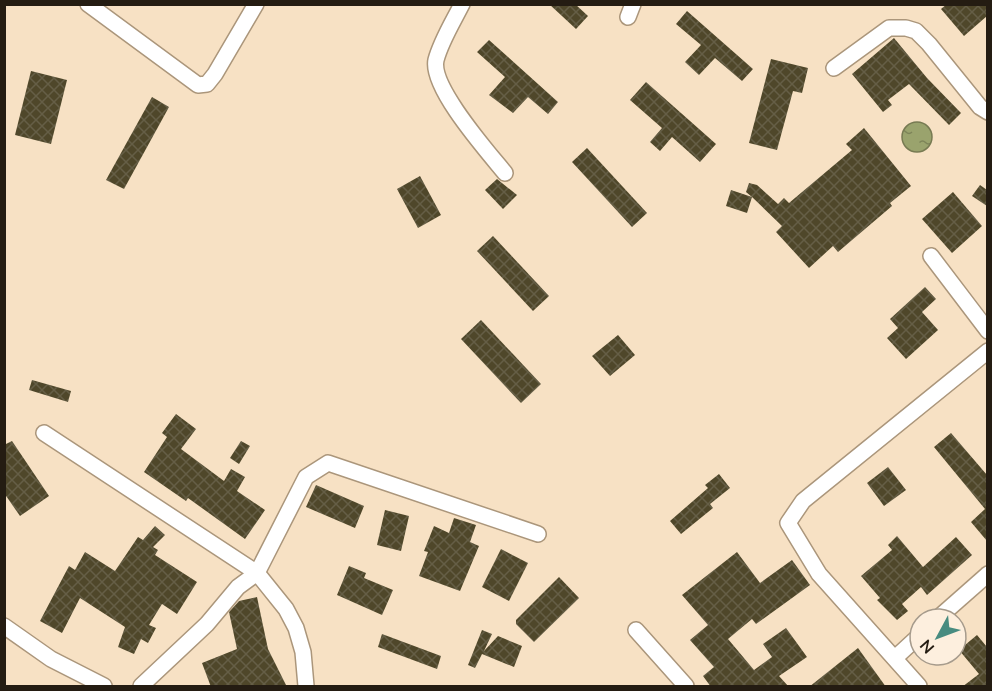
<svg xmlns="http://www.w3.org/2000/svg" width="992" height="691" font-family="Mulish,sans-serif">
<defs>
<pattern id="water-ripples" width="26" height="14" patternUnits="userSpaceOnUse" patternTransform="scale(1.5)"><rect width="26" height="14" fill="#9aa36d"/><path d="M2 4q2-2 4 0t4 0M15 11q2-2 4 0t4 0" fill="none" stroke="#7d8458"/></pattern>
<pattern id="building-cross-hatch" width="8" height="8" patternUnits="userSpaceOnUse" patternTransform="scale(1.5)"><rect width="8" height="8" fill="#4f472a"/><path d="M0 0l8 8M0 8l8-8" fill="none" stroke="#655e46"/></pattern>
</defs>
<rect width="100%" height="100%" fill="#f7e1c4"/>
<circle fill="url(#water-ripples)" stroke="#777a52" stroke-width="1.5" cx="917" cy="137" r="15"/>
<g fill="url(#building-cross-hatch)">
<polygon points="549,4 575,4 588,16 576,29"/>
<polygon points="947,4 987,4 987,16 964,36 941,9"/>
<polygon points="687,11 753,69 742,81 715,58 699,75 685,62 701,45 676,24"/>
<polygon points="894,38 927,78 961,113 949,125 909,84 888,100 892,105 883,112 852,74"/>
<polygon points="489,40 558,102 548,114 528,97 513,113 489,95 505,77 477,52"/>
<polygon points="771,59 808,68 802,93 793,91 777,150 749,143"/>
<polygon points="31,71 67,80 51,144 15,135"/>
<polygon points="646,82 716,144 700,162 672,137 660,151 650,142 662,128 630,100"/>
<polygon points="152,97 169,107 124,189 106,180"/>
<polygon points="864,128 911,186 890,203 892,206 838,252 833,246 809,268 776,232 782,226 752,197 747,213 726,206 731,190 752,197 746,192 749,183 757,185 778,204 784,198 789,203 852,150 846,144"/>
<polygon points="587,148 647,213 632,227 572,162"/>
<polygon points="420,176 441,215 418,228 397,189"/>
<polygon points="497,179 517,195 503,209 485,190"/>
<polygon points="980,185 987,190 987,206 972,196"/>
<polygon points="953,192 982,226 952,253 922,219"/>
<polygon points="493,236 549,296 533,311 477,251"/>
<polygon points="925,287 936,299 922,312 938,330 906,359 887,338 898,328 890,319"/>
<polygon points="481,320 541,384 521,403 461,339"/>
<polygon points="618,335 635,355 610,376 592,356"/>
<polygon points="32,380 71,391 68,402 29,390"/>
<polygon points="176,414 196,429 181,449 224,481 231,469 245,477 237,491 265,510 245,539 188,498 186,501 144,472 167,437 162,433"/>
<polygon points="951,433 987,475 987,541 971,522 985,509 934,447"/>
<polygon points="12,441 49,496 20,516 4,493 4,445"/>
<polygon points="241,441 250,446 239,464 230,458"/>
<polygon points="888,467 906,490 884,506 867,483"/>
<polygon points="719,474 730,488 710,504 713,508 681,534 670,521 708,488 705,485"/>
<polygon points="316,485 364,506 355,528 306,507"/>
<polygon points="385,510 409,516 401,551 377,545"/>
<polygon points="454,518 476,525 470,542 479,546 460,591 419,576 428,552 424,551 434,526 449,533"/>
<polygon points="155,526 165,535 153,547 158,550 155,555 197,582 177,614 162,604 149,625 156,628 148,643 141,639 134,654 118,647 125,627 80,598 62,633 40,621 69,566 75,570 85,552 115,571 138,537 143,540"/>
<polygon points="897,536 923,567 956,537 972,555 927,595 921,587 902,604 908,611 897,620 877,600 880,598 861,576 892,550 888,545"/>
<polygon points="501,549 528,563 509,601 482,587"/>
<polygon points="737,552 760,583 792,560 810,585 756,624 752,619 728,639 754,670 772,657 763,644 786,628 807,657 779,676 789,687 711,687 703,676 714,667 690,640 708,625 682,595"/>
<polygon points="349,566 366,573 364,578 393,590 382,615 337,595"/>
<polygon points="559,577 579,598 534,642 516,624 516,620"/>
<polygon points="257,597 268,649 287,687 211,687 202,663 237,649 229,612 239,601"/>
<polygon points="482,630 492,634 484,651 498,636 522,646 514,667 482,654 475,668 468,665"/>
<polygon points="382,634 441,656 437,669 378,647"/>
<polygon points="977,635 987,647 987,687 962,687 979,674 959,650"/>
<polygon points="858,648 886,687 809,687"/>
</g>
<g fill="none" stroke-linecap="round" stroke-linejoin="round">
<g stroke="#ab967b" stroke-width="18">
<g id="street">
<polyline points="88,4 198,85 207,84 215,74 256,4"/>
<path d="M462,4C453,22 441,41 436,60C430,87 488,152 505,173"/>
<polyline points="628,17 633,4"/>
<polyline points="834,68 889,28 906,28 916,31 929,44 980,107 988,112"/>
<polyline points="931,256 988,331"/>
<polyline points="44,433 257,573 286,609 296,628 303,652 306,686"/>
<polyline points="937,619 988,574"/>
<polyline points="4,626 51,659 104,686"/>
<polyline points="636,630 686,686"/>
<polyline points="895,658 920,635"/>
<polyline points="141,686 207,624 238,587 257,573 306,477 328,463 538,534"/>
<polyline points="919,686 819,574 788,523 803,501 988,351"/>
</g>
</g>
<use href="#street" stroke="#fff" stroke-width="15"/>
</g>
<rect width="992" height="691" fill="none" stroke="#241c12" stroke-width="12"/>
<g transform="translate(938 637) rotate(229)"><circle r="28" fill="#fdefde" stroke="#a69b8c" stroke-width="1.5"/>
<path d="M0-4.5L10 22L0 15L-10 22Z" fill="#488c80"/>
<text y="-9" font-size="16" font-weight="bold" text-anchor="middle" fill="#241c12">N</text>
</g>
</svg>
